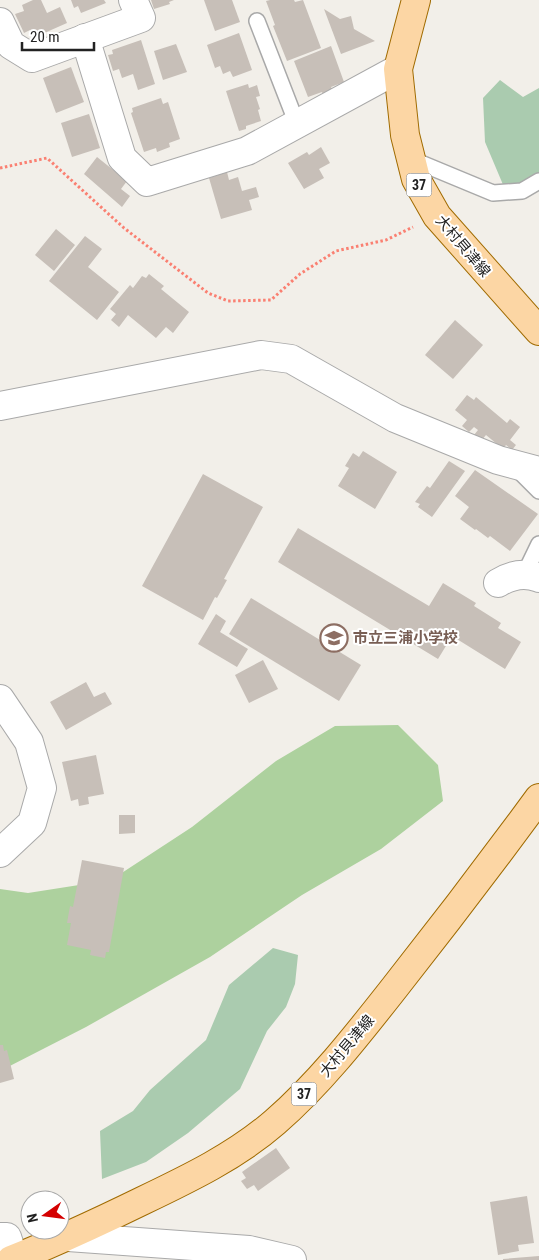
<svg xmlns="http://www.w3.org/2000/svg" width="539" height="1260" font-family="'Roboto Condensed','Noto Sans JP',sans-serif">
<rect width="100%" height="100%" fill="#f2efe9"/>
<polygon fill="#add19e" points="398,725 438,765 443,801 381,849 302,895 210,957 86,1027 0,1071 0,889 28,893 111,880 192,827 276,761 335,726"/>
<g fill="#aacbaf">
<polygon points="500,80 523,97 539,88 539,174 522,185 504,187 485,142 483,98"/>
<polygon points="273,948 298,955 295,984 286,1007 267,1031 240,1089 188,1133 146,1162 102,1179 100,1131 133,1111 150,1090 206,1040 229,985"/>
</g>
<g fill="#c7bfb8">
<polygon points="33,0 41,0 47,13 60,7 67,23 33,38 30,30 24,33 15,14 24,11 22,5"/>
<polygon points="71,0 104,0 106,3 81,13 78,6 74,8"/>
<polygon points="151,0 174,0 169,2 170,4 154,9"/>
<polygon points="204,0 232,0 240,22 215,31"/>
<polygon points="270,0 294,0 295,2 303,0 321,48 287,61 273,26 275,25 266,1"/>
<polygon points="324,9 340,19 351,16 354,29 375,41 341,54"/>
<polygon points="239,33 252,70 233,77 230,71 223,74 220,66 215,68 207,45"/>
<polygon points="141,40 155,84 138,90 133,74 122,78 119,69 113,71 108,55 113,54 112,50"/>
<polygon points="176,44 187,72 163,80 154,51"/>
<polygon points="331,46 344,82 331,87 333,91 323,95 322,92 308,97 294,61"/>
<polygon points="71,67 84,102 56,113 43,78"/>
<polygon points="248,84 249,88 257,85 260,96 256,97 260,109 258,110 261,121 246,126 246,129 239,131 226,91"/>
<polygon points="161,98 163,104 168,102 180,139 169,143 170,147 157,152 156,148 144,152 131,113 133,112 132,108"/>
<polygon points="89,114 100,148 72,157 61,123"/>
<polygon points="321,147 330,163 319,169 324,178 304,189 288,163 307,152 309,155"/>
<polygon points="97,157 127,181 121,189 130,196 122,207 84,174"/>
<polygon points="227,172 229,180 238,177 242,191 256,187 259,197 249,200 252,210 221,219 209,178"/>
<polygon points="56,229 75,245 54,271 35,255"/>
<polygon points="85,236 102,249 88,267 119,292 97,320 49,281"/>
<polygon points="149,274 164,286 161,289 189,312 173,333 166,327 156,338 128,315 119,327 111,320 116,314 110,309 130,285 133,288 142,276 146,278"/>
<polygon points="455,320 483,345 453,379 425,355"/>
<polygon points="467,395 474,400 476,397 507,423 510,419 520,427 510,440 516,445 512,450 506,445 503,449 486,435 481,441 474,435 478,430 474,427 469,432 462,426 467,420 455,410"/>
<polygon points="363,451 397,472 375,509 338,486 349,468 345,466 353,453 359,457"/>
<polygon points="449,461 465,471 432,517 418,507 420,504 415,502 427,486 430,488"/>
<polygon points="475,470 538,514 510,551 490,536 488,538 476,529 475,530 460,519 469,507 455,496"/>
<polygon points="203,474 263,507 224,579 227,580 217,598 215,597 203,620 142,586"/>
<polygon points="298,528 429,606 443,583 476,603 474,606 501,623 498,628 521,642 505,669 452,636 438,659 278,562"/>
<polygon points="251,598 361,665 339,701 229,634"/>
<polygon points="216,614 226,621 220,632 248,649 237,667 198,644"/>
<polygon points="263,660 278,689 249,703 235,675"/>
<polygon points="86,682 94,697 105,692 112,704 66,730 50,702"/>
<polygon points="96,755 104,794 88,797 89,804 79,806 78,799 71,801 62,762"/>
<polygon points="119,815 135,815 135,833 119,834"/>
<polygon points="82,860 124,868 109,952 106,952 105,958 90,955 91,950 67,945 71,923 67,923 70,906 73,907"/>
<polygon points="0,1045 3,1045 4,1051 7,1050 14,1079 0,1083"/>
<polygon points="276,1148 290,1168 258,1191 254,1185 247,1189 241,1181 246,1178 242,1172"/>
<polygon points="527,1196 534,1243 518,1245 519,1251 498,1255 490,1202"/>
<polygon points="539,1256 539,1260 503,1260 503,1259"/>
</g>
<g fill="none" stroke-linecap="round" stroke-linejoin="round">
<g stroke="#a9a9a9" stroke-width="18">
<g id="service">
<polyline points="257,21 297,124"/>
<polyline points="411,159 493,193 522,191 539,181"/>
<polyline points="517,469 539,491"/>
<polyline points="524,575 539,544"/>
</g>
</g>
<g stroke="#a9a9a9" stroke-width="30">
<g id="minor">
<polyline points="0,22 11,45 32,58 141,18 133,0"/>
<polyline points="85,38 122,158 147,182 247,151 398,69"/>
<polyline points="0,406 261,355 291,359 395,418 498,460 539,471"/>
<path d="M498,583C511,575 525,572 539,578"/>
<polyline points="0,699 29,742 42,788 32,823 0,853"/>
<polyline points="0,1237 7,1237 14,1259"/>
<polyline points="68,1237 249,1250 292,1260"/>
</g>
</g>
<g stroke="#a06b00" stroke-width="30">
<g id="primary">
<polyline points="416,0 398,69 405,135 416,179 437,216 539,331"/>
<path d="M11,1260C56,1242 99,1222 142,1201C188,1179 236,1156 275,1122C320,1083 358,1034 395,987C444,925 492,862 539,798"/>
</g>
</g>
<polyline stroke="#fa8072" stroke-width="3" stroke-dasharray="2.5 2.5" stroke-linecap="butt" points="0,168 47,158 124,228 208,293 228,301 271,300 300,274 336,251 386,240 413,227"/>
<use href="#service" stroke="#fff" stroke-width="15"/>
<use href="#minor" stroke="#fff" stroke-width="28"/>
<use href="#primary" stroke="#fcd6a4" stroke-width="28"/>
</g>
<defs>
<g id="school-ring" transform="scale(1.4375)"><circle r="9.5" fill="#fff" stroke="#8d6e63" stroke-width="1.5"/><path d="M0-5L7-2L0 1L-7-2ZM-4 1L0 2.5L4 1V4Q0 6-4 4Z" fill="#8d6e63"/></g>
</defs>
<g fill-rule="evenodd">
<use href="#school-ring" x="334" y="638"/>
</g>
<g text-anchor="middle" stroke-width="4" stroke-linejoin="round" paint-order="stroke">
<g fill="#fff" stroke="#646464" stroke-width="1">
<rect x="406.5" y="173.5" width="25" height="23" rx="4"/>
<rect x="291.5" y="1082.5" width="25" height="23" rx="4"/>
</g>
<g font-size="14" font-weight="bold" fill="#222">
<text x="419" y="190">37</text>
<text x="304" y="1099">37</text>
</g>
<g font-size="15" fill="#222" stroke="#fff">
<text transform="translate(463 246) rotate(50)" y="5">大村貝津線</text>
<text transform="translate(347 1046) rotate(-50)" y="5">大村貝津線</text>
</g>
<g font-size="15" font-weight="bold" fill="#785e54" stroke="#fff" text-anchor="start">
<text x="353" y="643">市立三浦小学校</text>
</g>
</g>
<g transform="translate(45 1215) rotate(256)"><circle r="24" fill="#ffffff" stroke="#a7a7a7"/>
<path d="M0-4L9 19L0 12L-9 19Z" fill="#d40000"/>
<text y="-8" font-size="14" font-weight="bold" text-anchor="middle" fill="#222222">N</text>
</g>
<path d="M22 42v8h72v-8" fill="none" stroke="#222222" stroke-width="2.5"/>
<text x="30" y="42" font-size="15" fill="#222222" stroke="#ffffff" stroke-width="4" paint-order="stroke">20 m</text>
</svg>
